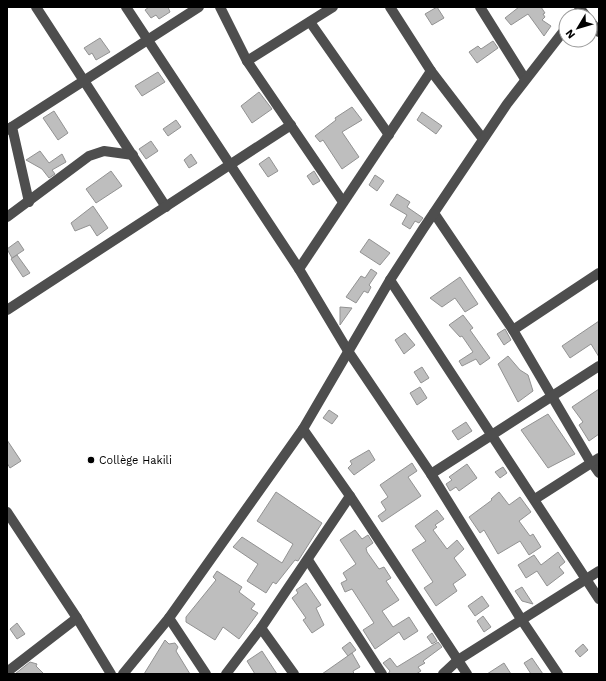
<svg xmlns="http://www.w3.org/2000/svg" width="606" height="681" font-family="'Work Sans',sans-serif">
<rect width="100%" height="100%" fill="#fff"/>
<g fill="#bebebe" stroke="#929292">
<polygon points="149,7 168,7 170,12 159,19 156,15 151,18 145,10"/>
<polygon points="437,7 444,18 432,25 425,14"/>
<polygon points="519,7 541,7 545,13 543,14 545,17 542,20 551,26 544,36 528,14 511,25 505,18"/>
<polygon points="100,38 110,52 96,60 92,53 89,55 84,48"/>
<polygon points="493,41 498,48 477,63 469,52 478,46 481,49"/>
<polygon points="158,72 165,82 142,96 135,86"/>
<polygon points="259,92 272,109 252,123 241,106"/>
<polygon points="352,107 362,120 342,132 359,157 342,169 323,140 320,142 315,136 336,120 335,118"/>
<polygon points="54,111 68,133 58,140 43,118"/>
<polygon points="422,112 442,126 436,134 417,120"/>
<polygon points="176,120 181,127 168,136 163,129"/>
<polygon points="151,141 158,151 146,159 139,149"/>
<polygon points="40,151 49,163 62,154 66,162 52,170 55,174 49,178 42,169 26,160"/>
<polygon points="191,154 197,163 189,168 184,160"/>
<polygon points="269,157 278,171 268,177 259,164"/>
<polygon points="111,171 122,186 96,203 86,189"/>
<polygon points="314,171 320,181 313,185 307,176"/>
<polygon points="375,175 384,181 377,191 369,185"/>
<polygon points="397,194 410,202 407,207 423,218 419,223 415,221 410,229 402,224 407,215 390,205"/>
<polygon points="93,206 108,228 97,236 90,225 75,231 71,223"/>
<polygon points="369,239 390,253 380,265 360,252"/>
<polygon points="18,241 24,250 12,258 7,249"/>
<polygon points="17,255 30,273 23,277 11,259"/>
<polygon points="371,269 377,273 369,285 371,287 368,293 364,291 356,303 346,297 361,276 365,278"/>
<polygon points="460,277 478,304 465,312 455,298 442,307 430,298"/>
<polygon points="340,307 352,308 340,325"/>
<polygon points="463,315 473,328 470,330 490,358 480,365 476,359 462,366 459,361 473,352 462,336 460,337 449,325"/>
<polygon points="599,321 599,357 591,344 570,358 562,346"/>
<polygon points="505,329 511,340 504,345 497,334"/>
<polygon points="405,333 415,345 404,354 395,340"/>
<polygon points="508,356 520,370 528,375 533,391 518,402 498,364"/>
<polygon points="422,367 429,378 421,383 414,372"/>
<polygon points="420,387 427,398 417,405 410,393"/>
<polygon points="599,389 599,434 589,441 579,425 583,422 572,407"/>
<polygon points="329,410 338,416 332,424 323,418"/>
<polygon points="548,414 575,454 548,468 521,430"/>
<polygon points="466,422 472,431 458,440 452,431"/>
<polygon points="7,440 21,461 10,468 7,463"/>
<polygon points="369,450 375,460 354,475 348,468 352,464 350,461"/>
<polygon points="412,463 417,471 408,477 421,496 382,522 378,516 386,510 381,502 388,497 380,485"/>
<polygon points="467,464 477,478 459,491 456,487 450,491 446,484 452,480 449,477"/>
<polygon points="503,467 507,473 500,478 495,472"/>
<polygon points="276,492 322,523 298,561 295,560 276,584 273,582 266,593 247,581 258,564 233,547 242,537 282,563 293,544 257,521"/>
<polygon points="499,492 509,505 520,497 531,512 519,521 530,536 533,534 541,547 529,555 520,541 498,554 484,530 480,533 469,517 492,500 491,499"/>
<polygon points="437,510 444,519 435,525 437,527 433,530 447,549 457,540 464,549 454,558 466,575 453,584 457,591 436,606 424,588 433,582 412,550 426,541 415,526"/>
<polygon points="355,530 362,539 368,535 373,543 366,548 367,552 379,569 384,567 391,578 386,581 399,600 382,611 393,627 409,617 418,631 404,640 399,632 375,649 363,630 374,623 352,589 345,592 341,583 347,580 343,573 356,564 340,540"/>
<polygon points="558,552 565,562 559,567 564,573 547,586 537,571 526,578 518,565 534,555 541,565"/>
<polygon points="217,571 242,587 239,592 255,604 251,609 258,613 239,639 223,627 215,640 186,622 186,617 216,580 213,577"/>
<polygon points="306,583 321,605 316,608 324,625 312,633 303,620 306,618 292,598 298,593 296,590"/>
<polygon points="522,587 533,604 522,601 515,591"/>
<polygon points="482,596 489,606 475,616 468,606"/>
<polygon points="483,616 491,627 484,632 477,621"/>
<polygon points="17,623 25,634 17,639 10,629"/>
<polygon points="432,633 437,641 432,644 427,637"/>
<polygon points="165,640 169,644 175,643 178,647 176,651 190,674 144,674"/>
<polygon points="350,642 356,650 348,656 342,648"/>
<polygon points="438,642 442,647 423,661 425,663 418,667 421,671 416,674 388,674 390,671 383,663 390,658 397,667"/>
<polygon points="583,644 588,650 580,657 575,651"/>
<polygon points="262,651 277,674 255,674 247,661"/>
<polygon points="352,653 360,667 353,671 354,674 322,674"/>
<polygon points="532,658 543,674 531,674 524,663"/>
<polygon points="30,662 37,664 36,666 44,674 15,674"/>
<polygon points="504,663 511,674 487,674"/>
</g>
<g fill="none" stroke-linecap="round" stroke-linejoin="round">
<g stroke="#4e4e4e" stroke-width="10">
<polyline points="36,7 166,207"/>
<polyline points="126,7 299,269 348,351 431,474 521,619 558,674"/>
<polyline points="220,7 247,61 343,202"/>
<polyline points="390,7 431,71 483,139"/>
<polyline points="480,7 525,79"/>
<polyline points="579,7 586,16"/>
<polyline points="590,21 599,32"/>
<polyline points="310,22 389,135"/>
<polyline points="247,61 333,7"/>
<polyline points="12,127 29,202"/>
<polyline points="7,130 199,7"/>
<polyline points="434,213 513,330 591,463"/>
<polyline points="7,217 89,156 104,151 133,155"/>
<polyline points="299,269 431,71"/>
<polyline points="390,280 599,599"/>
<polyline points="7,310 291,125"/>
<polyline points="513,330 599,273"/>
<polyline points="303,429 350,496 467,674"/>
<polyline points="592,463 599,473"/>
<polyline points="431,474 599,366"/>
<polyline points="535,499 599,458"/>
<polyline points="7,512 77,618 111,674"/>
<polyline points="308,560 382,674"/>
<polyline points="169,618 206,674"/>
<polyline points="261,628 294,674"/>
<polyline points="7,672 77,618"/>
<polyline points="123,674 169,618 303,429 390,280 423,229 507,104 566,28"/>
<polyline points="226,674 261,628 350,496"/>
<polyline points="443,674 458,660 599,571"/>
</g>
</g>
<circle fill="#000" stroke="#fff" stroke-width="1.5" cx="91" cy="460" r="4"/>
<g text-anchor="middle" stroke-width="3" stroke-linejoin="round" paint-order="stroke">
<g font-size="11" fill="#000" stroke="#fff" text-anchor="start">
<text x="99" y="464">Collège Hakili</text>
</g>
</g>
<rect width="606" height="681" fill="none" stroke="#000000" stroke-width="16"/>
<g transform="translate(578 28) rotate(232)"><circle r="19" fill="#ffffff" stroke="#999999"/>
<path d="M0-3L7 15L0 10L-7 15Z" fill="#000000"/>
<text y="-6" font-size="11" font-weight="bold" text-anchor="middle" fill="#000000">N</text>
</g>
</svg>
